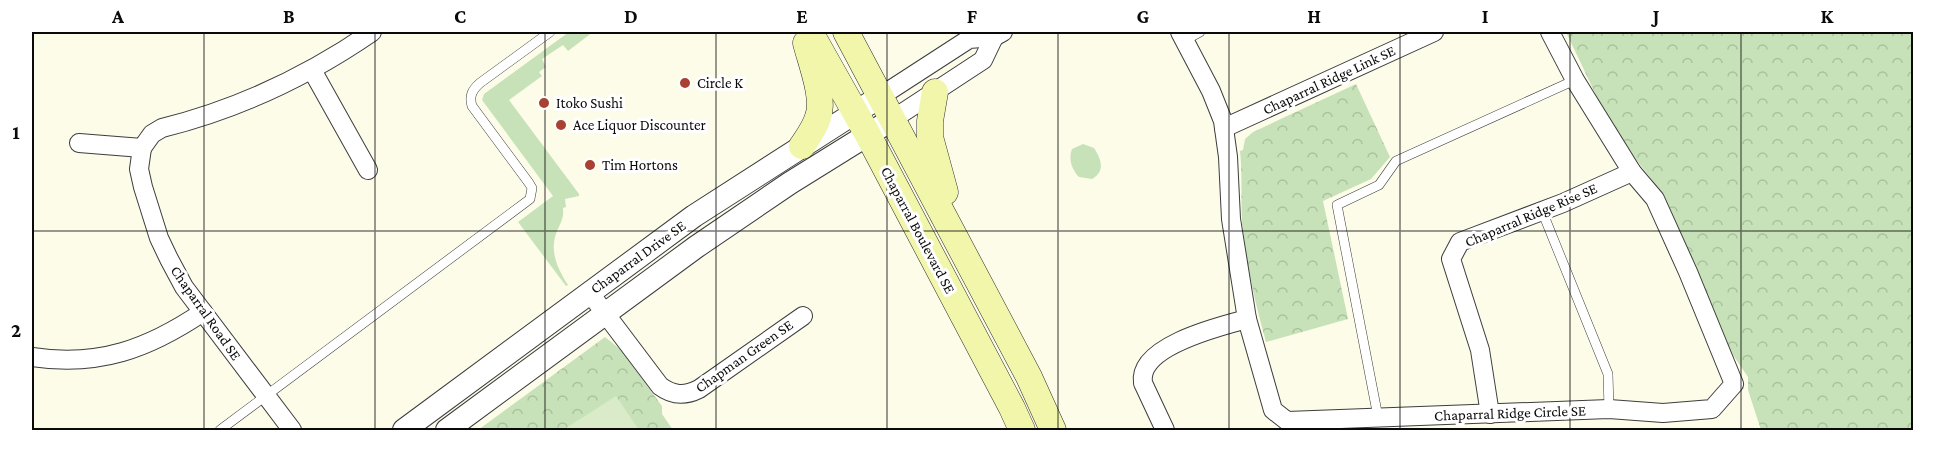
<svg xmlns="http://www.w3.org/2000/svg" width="1945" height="462" font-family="'Crimson Pro',serif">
<defs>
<pattern id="park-crowns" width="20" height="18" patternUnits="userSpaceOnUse" patternTransform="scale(1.5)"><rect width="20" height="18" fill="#c7e2b8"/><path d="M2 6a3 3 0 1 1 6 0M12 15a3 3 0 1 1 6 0" fill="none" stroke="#aac19d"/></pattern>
</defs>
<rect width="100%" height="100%" fill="#fdfce9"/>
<g fill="#c7e2b8">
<path d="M569,32H593L568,51L563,45L542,59L546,67L539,72L542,76L509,100L579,194V196L565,199L566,207L563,208C564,218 561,222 557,231C549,250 557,268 568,285L566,286L518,222L553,196L482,100L484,94Z"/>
<path d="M1083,144L1094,148C1101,159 1106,171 1092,179L1079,177C1072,170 1068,159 1072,149Z"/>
</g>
<g fill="url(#park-crowns)">
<polygon points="1566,32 1913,32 1913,430 1761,430 1748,390 1748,377 1729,349 1675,220 1652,180 1623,143 1604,112"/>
<path d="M1356,84L1390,157L1371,179L1323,201L1348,319L1266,342C1256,306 1247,269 1243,231C1240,205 1243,178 1240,151L1243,150L1245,139L1253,132Z"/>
<polygon points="605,337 620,349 662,406 662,414 673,430 478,430"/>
</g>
<polygon fill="#d9ebc8" points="616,396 639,430 563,430"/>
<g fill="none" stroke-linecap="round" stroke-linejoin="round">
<g stroke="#3d3d3d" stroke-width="10">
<g id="service">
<polyline points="1185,40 1200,32"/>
<polyline points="1542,211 1608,374 1609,409"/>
<polyline points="1378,417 1337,205 1379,185 1396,161 1575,80"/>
<path d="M220,430L530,199L532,188L529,183L472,106C469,96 472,90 480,83L550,32"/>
</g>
</g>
<g stroke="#3d3d3d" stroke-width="20">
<g id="minor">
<polyline points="1180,32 1211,91 1223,121 1228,157 1231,219 1247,319 1273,410 1287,421 1609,409 1663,413 1712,409 1734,384 1688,272 1655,199 1632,172 1575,80 1550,32"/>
<polyline points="312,70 368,170"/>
<polyline points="881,96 969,39 994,37 1003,32"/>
<polyline points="893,119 983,60 994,37"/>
<polyline points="1224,128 1434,32"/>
<path d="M79,143L142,148L152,134L162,128C239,109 308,76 372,32"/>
<polyline points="142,148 139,169 143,187 159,238 169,259 184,287 292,430"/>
<path d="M589,292L660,386C673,396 685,396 699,389L803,316"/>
<path d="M32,357C99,367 148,349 203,312"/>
<polyline points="1490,414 1480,350 1451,259 1460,242 1563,203 1632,172"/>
<path d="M1165,430L1143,383C1137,346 1221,326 1247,319"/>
</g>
</g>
<g stroke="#3d3d3d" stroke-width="24">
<g id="tertiary">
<polyline points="404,430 694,216 881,96"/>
<polyline points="447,430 696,247 790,183 893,119"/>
</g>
</g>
<g stroke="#2c2c2c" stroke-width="27">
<g id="secondary">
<polyline points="810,32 868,135 1012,408 1022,430"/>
<polyline points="846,32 1029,377 1053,430"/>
<polyline points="935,92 930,121 930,137 945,192"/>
<path d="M802,146C808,137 815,128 818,117C825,98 811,63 806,43"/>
</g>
</g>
<use href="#service" stroke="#fff" stroke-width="9"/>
<use href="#minor" stroke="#fff" stroke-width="18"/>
<use href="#tertiary" stroke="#fff" stroke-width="22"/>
<use href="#secondary" stroke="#f1f6ab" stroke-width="26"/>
</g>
<path fill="none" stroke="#0a0a0a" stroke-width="1.5" stroke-opacity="0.55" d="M204,32V430M375,32V430M545,32V430M716,32V430M887,32V430M1058,32V430M1229,32V430M1400,32V430M1570,32V430M1741,32V430M32,231H1914"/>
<g fill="#a94133" stroke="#fff" stroke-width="2">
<circle cx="685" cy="83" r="6"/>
<circle cx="544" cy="103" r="6"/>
<circle cx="561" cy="125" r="6"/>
<circle cx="590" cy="165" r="6"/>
</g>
<g text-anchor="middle" stroke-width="6" stroke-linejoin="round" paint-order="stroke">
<g font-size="15" fill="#0a0a0a" stroke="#fff">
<text transform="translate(1329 80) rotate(-25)" y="5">Chaparral Ridge Link SE</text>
<text transform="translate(1531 215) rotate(-23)" y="5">Chaparral Ridge Rise SE</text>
<text transform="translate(918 230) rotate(62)" y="5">Chaparral Boulevard SE</text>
<text transform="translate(638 257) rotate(-36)" y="5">Chaparral Drive SE</text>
<text transform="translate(206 313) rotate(55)" y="5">Chaparral Road SE</text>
<text transform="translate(744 356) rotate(-35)" y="5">Chapman Green SE</text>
<text transform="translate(1510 413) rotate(-2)" y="5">Chaparral Ridge Circle SE</text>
</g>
<g font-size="15" fill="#0a0a0a" stroke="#fff" text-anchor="start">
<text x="697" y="88">Circle K</text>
<text x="556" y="108">Itoko Sushi</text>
<text x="573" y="130">Ace Liquor Discounter</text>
<text x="602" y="170">Tim Hortons</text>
</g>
</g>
<rect width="1945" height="462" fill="none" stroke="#ffffff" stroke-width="66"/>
<rect x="33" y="33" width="1879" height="396" fill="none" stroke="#0a0a0a" stroke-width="2"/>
<g font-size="20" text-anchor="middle" font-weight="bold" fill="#0a0a0a">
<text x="118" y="23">A</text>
<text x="289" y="23">B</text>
<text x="460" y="23">C</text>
<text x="631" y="23">D</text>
<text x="802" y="23">E</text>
<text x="972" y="23">F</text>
<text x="1143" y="23">G</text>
<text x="1314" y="23">H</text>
<text x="1485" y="23">I</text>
<text x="1656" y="23">J</text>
<text x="1827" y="23">K</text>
<text x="16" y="139">1</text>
<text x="16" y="337">2</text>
</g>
</svg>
